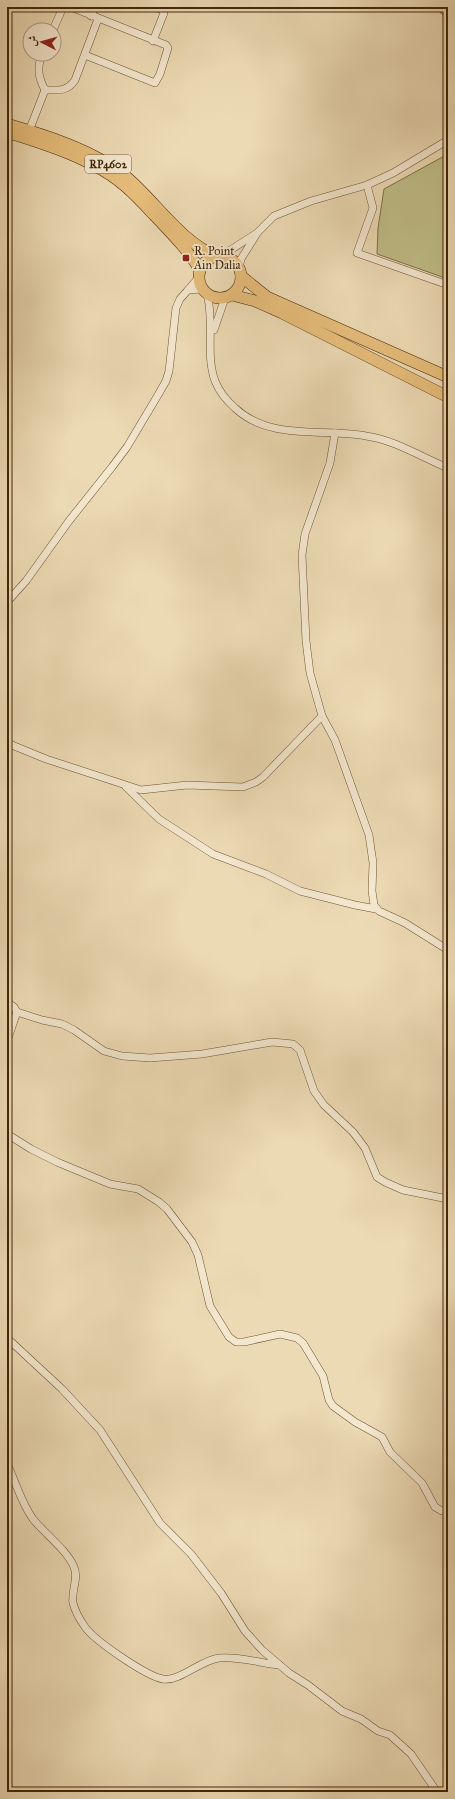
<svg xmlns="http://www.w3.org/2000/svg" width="455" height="1799" font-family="'IM FELL Great Primer',Amiri,serif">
<rect width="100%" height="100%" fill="#ecdab4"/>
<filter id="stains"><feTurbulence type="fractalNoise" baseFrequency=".005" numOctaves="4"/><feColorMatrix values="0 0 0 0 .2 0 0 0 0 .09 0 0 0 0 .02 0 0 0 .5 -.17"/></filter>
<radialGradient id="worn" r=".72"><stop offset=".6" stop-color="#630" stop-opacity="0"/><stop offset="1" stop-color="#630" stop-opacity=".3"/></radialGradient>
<polygon fill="#bfbd88" stroke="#807248" points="448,154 448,279 377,254 378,228 384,189"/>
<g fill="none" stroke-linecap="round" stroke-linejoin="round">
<g stroke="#6c5334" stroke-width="8">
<g id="minor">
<polyline points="71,7 166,45 168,48 160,74 155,83 85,55"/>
<polyline points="91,16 95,7"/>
<polyline points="53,30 63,7"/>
<polyline points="153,41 164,13 163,10 154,7"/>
<path d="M42,54C37,68 38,77 45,90"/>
<path d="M29,131L45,90C58,90 67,92 75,80L98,19"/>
<polyline points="367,185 373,208 357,253 448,285"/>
<polyline points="221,256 257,233 274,216 311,201 367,185 393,173 448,140"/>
<polyline points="239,268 241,259 256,235"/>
<polyline points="199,277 188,290 202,289"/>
<path d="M207,294C215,323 205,353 215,381C219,391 227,401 235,408C270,441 322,428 366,436C395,440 421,457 448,468"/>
<polyline points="214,330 225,298"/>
<polyline points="335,433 330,463 305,534 302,555 306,641 310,673 322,716 335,740 369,835 373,863 372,891 374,905 379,911 405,923 448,950"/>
<polyline points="7,602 26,581 69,521 112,467 127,447 158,395 166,381 169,371 176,308 180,299 188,290"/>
<polyline points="7,743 46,759 141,790 187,785 243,787 256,782 263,777 322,716"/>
<polyline points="126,787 159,819 213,854 266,874 300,891 355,905 376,909"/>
<polyline points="7,1002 14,1007 17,1012 7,1041"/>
<polyline points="17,1012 42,1020 62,1024 74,1030 104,1051 122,1056 150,1058 202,1054 272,1042 293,1044 300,1050 314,1091 324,1105 353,1132 365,1148 377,1177 385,1182 403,1190 448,1199"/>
<polyline points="7,1134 31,1149 57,1162 110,1184 138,1189 159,1202 167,1209 192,1242 198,1255 210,1306 229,1337 236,1342 244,1342 280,1334 297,1338 303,1343 323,1376 329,1400 333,1406 355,1422 382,1437 390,1452 422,1483 435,1507 442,1511 448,1511"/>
<polyline points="7,1338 62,1389 100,1430 160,1523 191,1554 221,1593 245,1631 262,1650 289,1673 308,1685 342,1711 361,1719 378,1731 390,1735 411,1754 437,1792"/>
<path d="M7,1464C16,1482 21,1503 33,1519C45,1534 67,1550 74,1567C79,1579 71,1590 73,1603C75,1611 80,1620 85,1627C95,1641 146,1676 163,1679C179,1682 201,1660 219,1658C238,1656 260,1663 279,1665"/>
</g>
</g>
<g stroke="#422609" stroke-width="12">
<g id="highway">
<polyline points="443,7 448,12"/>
<path d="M7,124C45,135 93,150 124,175C153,198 182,244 217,256"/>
<path d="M7,132C37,142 68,151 95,166C120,178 137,197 155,216C172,234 188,250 200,270"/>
<circle cx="220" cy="277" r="21"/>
<polyline points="241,276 267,297 448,377"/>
<polyline points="232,295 255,301 282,313 448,397"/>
</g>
</g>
<use href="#minor" stroke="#f3e7ce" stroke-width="7"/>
<use href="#highway" stroke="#e6bd7a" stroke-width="11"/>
</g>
<rect fill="#8f2418" stroke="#f3e7ce" stroke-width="1.5" x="182" y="254" width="8" height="8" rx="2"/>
<g text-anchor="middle" stroke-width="3.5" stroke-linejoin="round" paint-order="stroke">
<rect fill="#f3e7ce" stroke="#776044" stroke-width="1" x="85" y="155" width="46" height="18" rx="3"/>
<g font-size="11" font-weight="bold" fill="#422609">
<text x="108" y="168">RP4602</text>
</g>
<g font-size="12" fill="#422609" stroke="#f3e7ce" text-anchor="start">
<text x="194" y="255">R. Point<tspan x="194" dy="14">Ain Dalia</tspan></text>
</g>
</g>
<rect width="455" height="1799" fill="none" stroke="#ecdab4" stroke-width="24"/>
<rect x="8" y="8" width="439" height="1783" fill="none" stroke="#422609" stroke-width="2"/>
<rect x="12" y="12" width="431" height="1775" fill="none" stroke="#422609"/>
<g transform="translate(42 42) rotate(276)"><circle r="19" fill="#f3e7ce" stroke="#ac9a7f"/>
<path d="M0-3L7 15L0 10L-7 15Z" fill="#8f2418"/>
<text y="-6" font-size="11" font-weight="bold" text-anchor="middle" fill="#422609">ش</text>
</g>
<rect width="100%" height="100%" filter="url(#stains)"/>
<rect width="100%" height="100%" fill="url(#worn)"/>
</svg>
